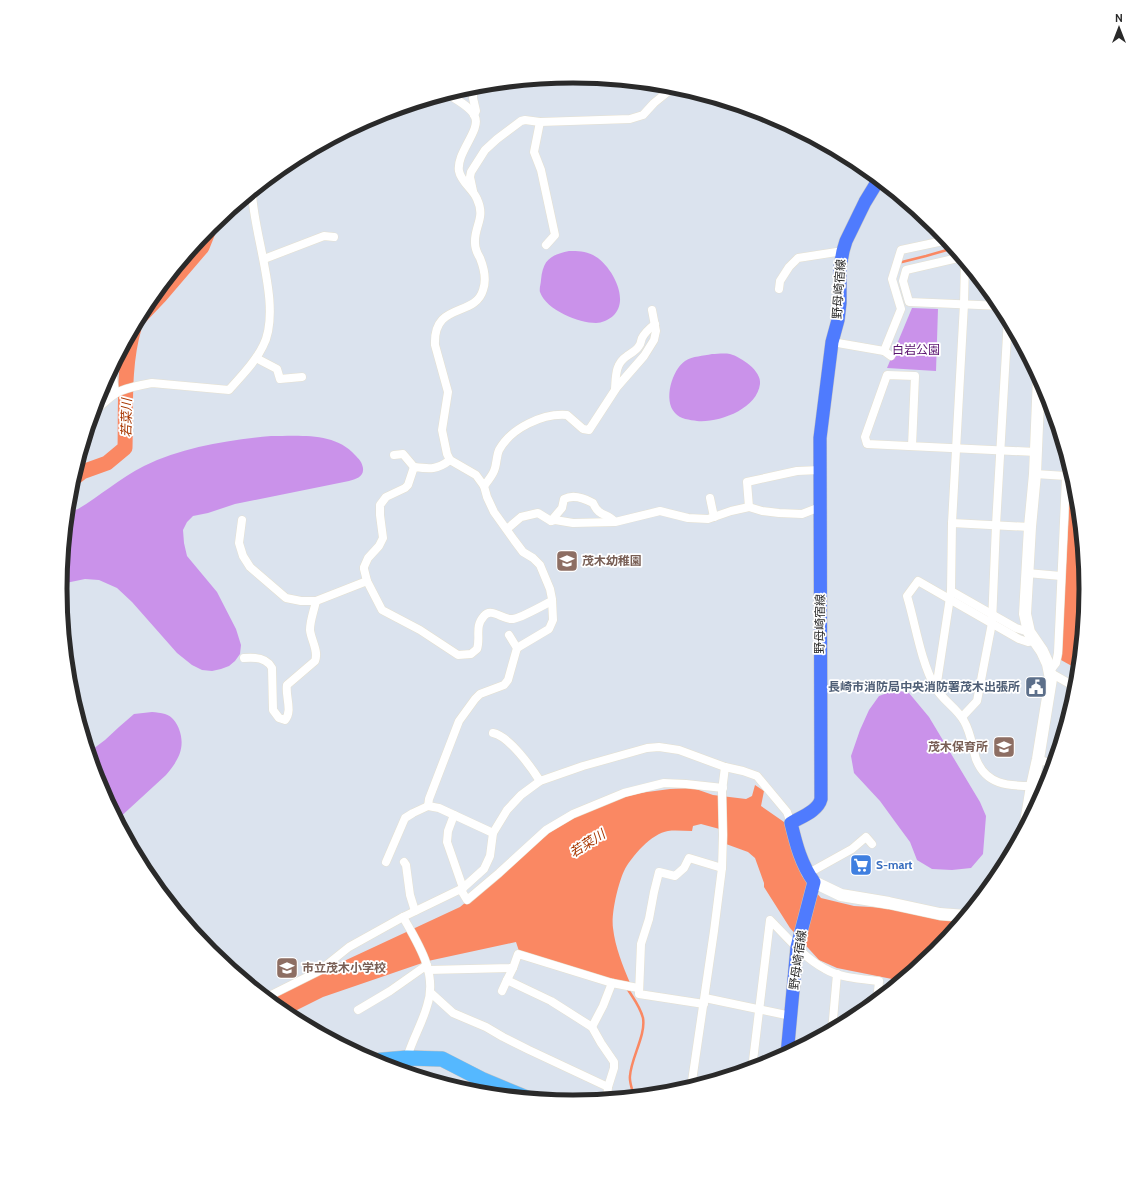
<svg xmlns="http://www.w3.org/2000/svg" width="1147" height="1179" font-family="Cabin,'Noto Sans JP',sans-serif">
<rect width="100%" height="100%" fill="#dbe3ee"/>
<g fill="#ca92ea">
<path d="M569,251C578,251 585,251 593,255C611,264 631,300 613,316C608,320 602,323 596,323C579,323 546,310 540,292C539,289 541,283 541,280C543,259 551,255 569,251Z"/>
<polygon points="912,308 938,309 936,371 887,368"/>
<path d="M712,354C717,354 724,353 730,354C741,357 762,371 760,384C757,409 719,423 697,421C690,420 680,419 675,413C663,400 672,370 685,361C693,356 703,356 712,354Z"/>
<path d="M271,436C299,436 335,432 355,455C359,459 362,462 363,468C364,477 356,479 349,481L235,504L208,513L193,516L187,522L183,530L184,543L187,556L217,592L236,629L241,645L240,654L235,661L229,666L221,669L212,671L202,670L192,665L177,653L132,602L117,588L99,580L85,579L61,584L68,512L78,509C100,496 120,478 144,466C183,447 228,440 271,436Z"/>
<polygon points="895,690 909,693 929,717 980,802 986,816 983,854 971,868 952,870 932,869 917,860 910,842 896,823 880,801 854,773 851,756 860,730 869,710 879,696"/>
<path d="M152,712C156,712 161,713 165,714C172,716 177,723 179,729C186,748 178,761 166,775L117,820L99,786L89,752L105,740L119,727L134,714Z"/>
</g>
<g fill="#fa8863">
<polygon points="1071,470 1077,490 1087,590 1079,670 1061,660"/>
<path d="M755,785L764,791L761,806L784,822L802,876L821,898L854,906L886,908L962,921L936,953L902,981L837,968L819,960L790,928L764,887V883L755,858L748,852L726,844L727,831L701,824L693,826L692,831C684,831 675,830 668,831C652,833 631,857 624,871C618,884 611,914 613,928C615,947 623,966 630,983L618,981L519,951L516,942L428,961L323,997L287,1015L269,1001L329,968L460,907L499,875L554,829L581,813L632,794L670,789L693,788L713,795L746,799L752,796Z"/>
</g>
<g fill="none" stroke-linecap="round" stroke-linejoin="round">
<g stroke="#fa8863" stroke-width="2.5">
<polyline points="902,262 926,256 954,248"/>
<path d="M627,988C633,998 640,1006 643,1018C646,1035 631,1058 630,1076C629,1082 633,1091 634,1097"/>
</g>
<g stroke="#fa8863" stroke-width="15">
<polyline points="141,316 160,296 202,247 210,227"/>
<path d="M73,479L82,472L107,463L125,448C126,409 123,365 134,328"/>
</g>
<g stroke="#e5e0d0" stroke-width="9">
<g id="street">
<polyline points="473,86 473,98 476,111 474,115"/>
<path d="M448,94C456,100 472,107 475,117C481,130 456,153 459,171C461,182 473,189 477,199C486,218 474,226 475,243C475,249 477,253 480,258C484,268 487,279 483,290C475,318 433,301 435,345L448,392L442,430L447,454L450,460L476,475L484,486L487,497L494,512L514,540L523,552L533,558L540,565L550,589L552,599L553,620L549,629L517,648"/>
<polyline points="540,122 534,152 541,170 555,235 546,245"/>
<polyline points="473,191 470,177 471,172 485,150 497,139 521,121 525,120 540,122 630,119 643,115 654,103 675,86"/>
<polyline points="962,257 906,270 903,281 909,302 1002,306"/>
<polyline points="264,259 324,236 334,237"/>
<polyline points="779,289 780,281 789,267 798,258 843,251"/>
<polyline points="832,342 884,351 901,309 892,279 901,250 948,240"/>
<polyline points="884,351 891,356"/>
<polyline points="256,358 277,369 280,379 302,377"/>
<polyline points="112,369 115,393"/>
<path d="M615,389C616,376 615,364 627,356C631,353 636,351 639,346C641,344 641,340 642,338C645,332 650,328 655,324"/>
<path d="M94,410C102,406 107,399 115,394C123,388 142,385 152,383L229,390C241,376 255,363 263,346C283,308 253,234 252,192"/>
<polyline points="912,446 915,376 887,375 865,437 867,444 1036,452"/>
<polyline points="394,455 403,454 414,467"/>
<polyline points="1067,456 1058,653 1056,663 1049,672 1077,688"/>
<path d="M450,460C437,470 430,469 414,467L408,485L405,488L386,497L380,505V515L383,538L379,546L368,558L364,567V569L367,581L382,610L420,630L458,655L471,654L477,649C481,637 474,627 484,616C491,607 503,620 512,619C520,619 543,605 552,601"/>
<polyline points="1035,474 1066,476"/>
<path d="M484,486C487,482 492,476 494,471C497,464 496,457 499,450C511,428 543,413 567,415L583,429L589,430L617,387L644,356L654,340L656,331L652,310"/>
<polyline points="710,498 714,517"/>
<polyline points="749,507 747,482 797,471 820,470"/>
<polyline points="242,520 239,543 243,556 250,567 286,598 301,601 316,601"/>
<path d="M551,521L562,508L564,499C574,494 584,498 593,503C599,517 607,513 614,521"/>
<polyline points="952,523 1030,527"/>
<polyline points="507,529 521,517 538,513 551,521 555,520 573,523 615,522 660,511 688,518 708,519 731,511 749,507 762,511 779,513 802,514 820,507"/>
<polyline points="1027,573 1061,576"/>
<polyline points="951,591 1016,628 1029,632"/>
<path d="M244,658C254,657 267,658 272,668L273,710L279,718L285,720C293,711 285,696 287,685L315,661C319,651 311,640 310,630C310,620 314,611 316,601L367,581"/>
<polyline points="936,689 951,591 952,523 964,304 965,261"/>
<polyline points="962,717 977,701 992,623 996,525 1008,318"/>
<path d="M493,733C509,736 531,767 540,781"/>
<polyline points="1038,759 1054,765"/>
<path d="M1032,786C1008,786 986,785 976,759C972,746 971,733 964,721C957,708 942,700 935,687C920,659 916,626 907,596L918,581L1019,639L1028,642L1035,641"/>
<polyline points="454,815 448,831 447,842 463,888"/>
<polyline points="493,833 439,808 428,806 429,799 459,721 475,699 480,694 504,685 508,680 517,648 509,635"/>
<polyline points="386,862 405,818 413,813 428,806"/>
<polyline points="404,862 406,865 410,895 415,911"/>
<polyline points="807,874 852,849 866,837 872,844"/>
<polyline points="461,890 467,900 499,873 546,830 573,814 624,793 664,783 686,784 723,788"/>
<path d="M403,917C419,945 438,974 427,1006C422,1024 412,1040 407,1058"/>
<polyline points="513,968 507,980 551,1001 592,1027 601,1043 614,1062 614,1068 608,1087 607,1100"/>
<polyline points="428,970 513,968 518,954 612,983 638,988"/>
<polyline points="502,991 507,980"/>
<polyline points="431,993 453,1013 486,1027 503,1037 529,1050 608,1087"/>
<polyline points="265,998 319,971 349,947 403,917 463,888 484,869 490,856 493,833 507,810 521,795 540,781 583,766 647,748 659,747 679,750 725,767 743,771 757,776 787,812 791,823"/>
<polyline points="705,998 791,1016"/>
<polyline points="704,1004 639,994 641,944 649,919 654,892 659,872 675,876 684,868 689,858 722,868"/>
<polyline points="358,1010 390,991 427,965"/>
<polyline points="592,1027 603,1006 612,983"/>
<polyline points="832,1031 837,974"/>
<path d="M752,1069L770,920C787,937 803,957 825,969C840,978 861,979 879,981L877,1002"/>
<polyline points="691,1088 714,931 722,868 723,835 722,791 725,767"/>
</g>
</g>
<g stroke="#e5e0d0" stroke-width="13">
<g id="secondary">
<polyline points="1025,829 1032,786 1038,759 1051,679 1048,664 1042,651 1029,632 1025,614 1030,527 1035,474 1039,377"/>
<polyline points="814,882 841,895 889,903 940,914 966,916"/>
</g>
</g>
<g stroke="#c3c3c3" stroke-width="14">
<path id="primary" d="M787,1055L797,947L814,882C801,864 796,844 791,823C801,817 818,811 821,799L820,438L832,342L838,320L840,303V267L843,251L846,241L865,202L879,179"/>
</g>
<g stroke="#c3c3c3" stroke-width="16">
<polyline id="highway" points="372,1061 407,1058 442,1059 483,1080 529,1099"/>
</g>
<use href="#street" stroke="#fff" stroke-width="8"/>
<use href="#secondary" stroke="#fff" stroke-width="12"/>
<use href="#primary" stroke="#4f7bfe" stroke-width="13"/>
<use href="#highway" stroke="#55b8ff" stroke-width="15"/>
</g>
<defs>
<g id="school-square" transform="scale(1.15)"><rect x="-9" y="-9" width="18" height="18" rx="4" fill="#8d6e63" stroke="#fff"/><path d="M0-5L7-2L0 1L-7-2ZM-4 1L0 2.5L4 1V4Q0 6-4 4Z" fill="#fff"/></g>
<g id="civic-square" transform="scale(1.15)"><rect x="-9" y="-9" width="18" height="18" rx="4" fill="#5c6f8a" stroke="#fff"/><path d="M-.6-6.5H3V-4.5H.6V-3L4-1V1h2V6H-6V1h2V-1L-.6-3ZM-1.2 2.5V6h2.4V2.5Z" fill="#fff"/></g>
<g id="supermarket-square" transform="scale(1.15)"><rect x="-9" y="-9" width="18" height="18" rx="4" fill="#3f7fe0" stroke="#fff"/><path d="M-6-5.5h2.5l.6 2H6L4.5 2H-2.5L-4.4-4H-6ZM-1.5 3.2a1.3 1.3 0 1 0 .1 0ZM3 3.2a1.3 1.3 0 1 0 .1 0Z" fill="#fff"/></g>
</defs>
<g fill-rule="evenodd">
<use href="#school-square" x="567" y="561"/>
<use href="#civic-square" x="1036" y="687"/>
<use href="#school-square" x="1004" y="747"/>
<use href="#supermarket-square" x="861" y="865"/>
<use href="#school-square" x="287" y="968"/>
</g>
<g text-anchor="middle" stroke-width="3.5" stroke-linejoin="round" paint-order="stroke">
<g font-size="12" fill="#2a2a2a" stroke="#fff">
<text transform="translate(839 289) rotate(-86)" y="4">野母崎宿線</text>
<text transform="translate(820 624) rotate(-89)" y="4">野母崎宿線</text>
<text transform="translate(798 960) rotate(-82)" y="4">野母崎宿線</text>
</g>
<g font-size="12" fill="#5a136f" stroke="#fff">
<text x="916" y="354">白岩公園</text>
</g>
<g font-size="12" font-weight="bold" fill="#785e54" stroke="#fff" text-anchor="start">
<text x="582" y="565">茂木幼稚園</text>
<text x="988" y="751" text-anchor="end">茂木保育所</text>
<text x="302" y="972">市立茂木小学校</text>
</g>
<g font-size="12" font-weight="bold" fill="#4e5e75" stroke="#fff" text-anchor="end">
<text x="1020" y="691">長崎市消防局中央消防署茂木出張所</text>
</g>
<g font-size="12" font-weight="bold" fill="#366cbe" stroke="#fff" text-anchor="start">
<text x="876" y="869">S-mart</text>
</g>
<g font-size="13" font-style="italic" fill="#a83700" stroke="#fff">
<text transform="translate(126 418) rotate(-89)" y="5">若菜川</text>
<text transform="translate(587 843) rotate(-33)" y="5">若菜川</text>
</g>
</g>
<path d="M0 0H1147V1179H0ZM67 589a506 506 0 1 1 1012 0a506 506 0 1 1-1012 0Z" fill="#fff" fill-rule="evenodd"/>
<path fill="none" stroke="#2a2a2a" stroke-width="5" d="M67 589a506 506 0 1 1 1012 0a506 506 0 1 1-1012 0Z"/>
<g transform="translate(1119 28)" stroke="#ffffff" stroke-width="3" paint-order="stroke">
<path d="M0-3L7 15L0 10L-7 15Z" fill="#2a2a2a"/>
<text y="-6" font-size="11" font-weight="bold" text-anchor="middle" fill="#2a2a2a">N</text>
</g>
</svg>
